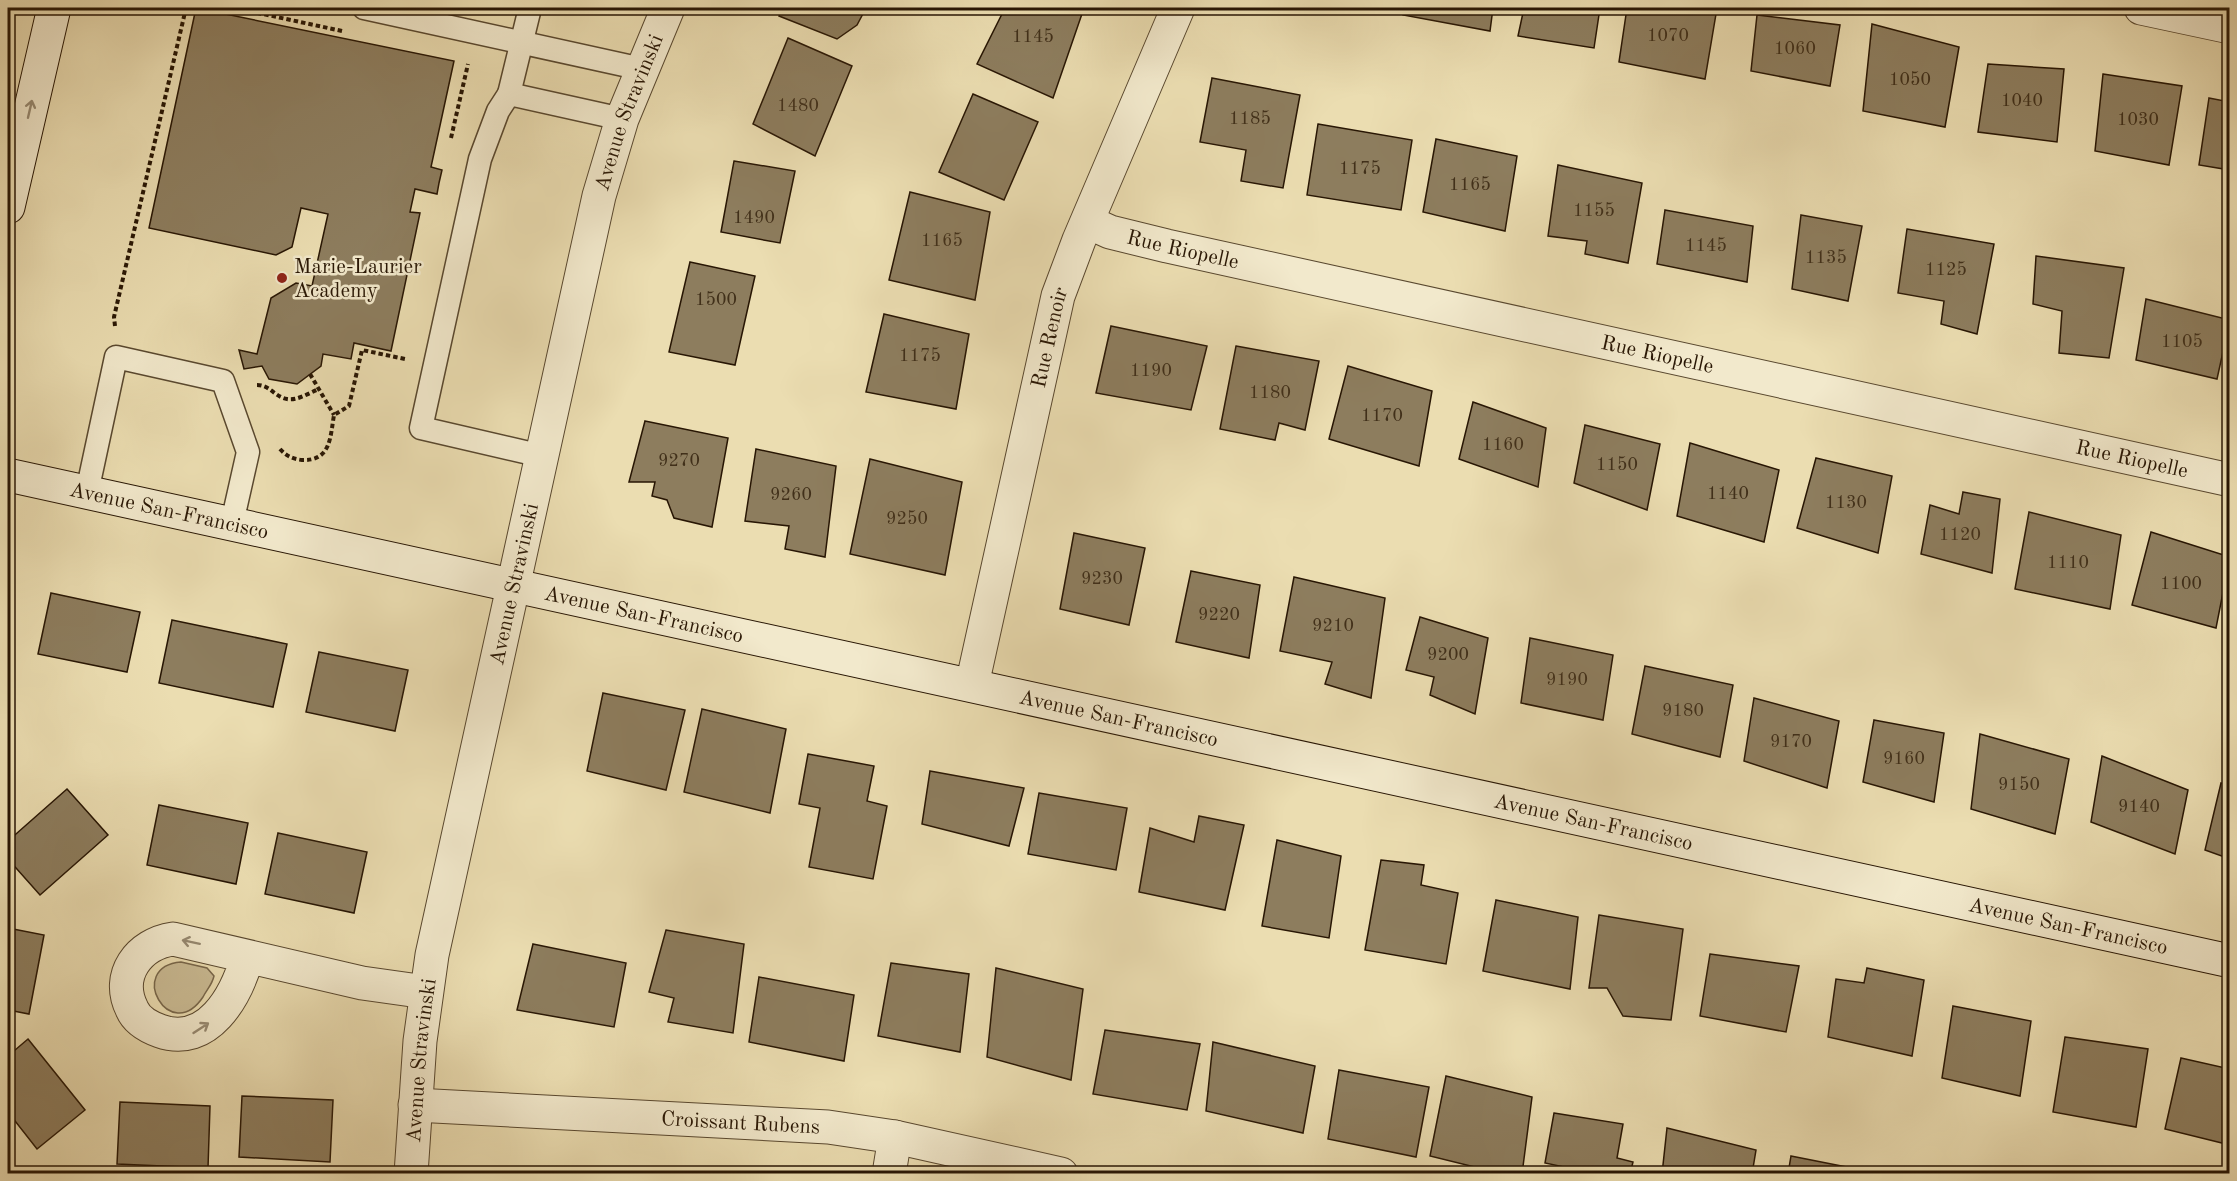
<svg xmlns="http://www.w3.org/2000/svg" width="2237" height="1181" font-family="'Old Standard TT',serif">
<rect width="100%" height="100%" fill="#ebddb1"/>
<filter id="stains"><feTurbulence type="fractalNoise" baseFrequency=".00333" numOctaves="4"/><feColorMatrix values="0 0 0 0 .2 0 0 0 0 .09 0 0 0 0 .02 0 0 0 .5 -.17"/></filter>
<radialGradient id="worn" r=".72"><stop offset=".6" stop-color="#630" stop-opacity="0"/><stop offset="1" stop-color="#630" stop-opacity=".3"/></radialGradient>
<path fill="#cabb94" stroke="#79684c" stroke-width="1.5" d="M181,962L207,968L214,976C212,985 207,989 203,997C170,1046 125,967 181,962Z"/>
<g fill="#8d7d5e" stroke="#281604" stroke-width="1.5">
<polygon points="196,8 454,61 431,167 442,170 439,183 437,194 415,189 410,212 420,213 391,351 354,343 351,359 323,354 321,366 297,384 269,379 262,366 244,369 239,350 257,354 271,298 296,283 312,286 328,214 301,208 292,247 276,255 149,228"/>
<polygon points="782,8 866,8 857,25 837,39 779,16"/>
<polygon points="1005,8 1084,8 1053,98 977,64"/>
<polygon points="1404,8 1493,8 1490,31 1403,15"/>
<polygon points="1524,8 1600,8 1594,48 1518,36"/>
<polygon points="1627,8 1717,8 1705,79 1619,62"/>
<polygon points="1757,15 1840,25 1830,86 1751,71"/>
<polygon points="1872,24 1959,47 1945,127 1863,111"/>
<polygon points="788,38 852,66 815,156 753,124"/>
<polygon points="1988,64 2064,69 2057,142 1978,132"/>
<polygon points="2103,74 2182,86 2169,165 2095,151"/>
<polygon points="1212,78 1300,95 1283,188 1241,181 1246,150 1200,142"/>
<polygon points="973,94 1038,122 1004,200 939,172"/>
<polygon points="2209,98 2230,102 2230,170 2199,165"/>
<polygon points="1318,124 1412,140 1401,210 1307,195"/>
<polygon points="1436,139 1517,156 1505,231 1423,212"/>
<polygon points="734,161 795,171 780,243 721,232"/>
<polygon points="1558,165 1642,183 1628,263 1585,254 1587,241 1548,236"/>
<polygon points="910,192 990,212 975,300 889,280"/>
<polygon points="1665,210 1753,226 1747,282 1657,264"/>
<polygon points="1801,215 1862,226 1848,301 1792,289"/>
<polygon points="1907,229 1994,244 1977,334 1941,324 1944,301 1898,293"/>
<polygon points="2036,256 2124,268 2109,358 2059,353 2062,311 2033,304"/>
<polygon points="690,262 755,276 735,365 669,352"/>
<polygon points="2146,299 2230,320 2217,379 2136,360"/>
<polygon points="884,314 969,334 956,409 866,392"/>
<polygon points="1111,326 1207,346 1191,410 1096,393"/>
<polygon points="1236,346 1319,361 1305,430 1279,423 1275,440 1220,429"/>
<polygon points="1348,366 1432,391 1419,466 1329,439"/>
<polygon points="1473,402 1546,428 1538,487 1459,459"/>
<polygon points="645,421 728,438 712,527 674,518 667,500 652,496 655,482 629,482"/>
<polygon points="1585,425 1660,444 1647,510 1574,483"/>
<polygon points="1690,443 1779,470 1764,542 1677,516"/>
<polygon points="756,449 836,466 825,557 785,549 789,526 745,521"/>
<polygon points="1816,458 1892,476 1878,553 1797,528"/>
<polygon points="870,459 962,482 945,575 850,554"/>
<polygon points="1963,492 2000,499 1992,573 1921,554 1930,505 1959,514"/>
<polygon points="2029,512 2121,535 2110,609 2015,589"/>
<polygon points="2151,532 2230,557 2216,628 2132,605"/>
<polygon points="1074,533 1145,548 1129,625 1060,609"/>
<polygon points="1191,571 1260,585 1249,658 1176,642"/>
<polygon points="1294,577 1385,598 1371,698 1325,684 1332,662 1280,651"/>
<polygon points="51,593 140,612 127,672 38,654"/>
<polygon points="1420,617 1488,638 1475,714 1430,695 1434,677 1406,670"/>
<polygon points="172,620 287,644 273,707 159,683"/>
<polygon points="1530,638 1613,655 1603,720 1521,703"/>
<polygon points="319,652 408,670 395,731 306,712"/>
<polygon points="1645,666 1733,685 1720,757 1632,734"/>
<polygon points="603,693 685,710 666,790 587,771"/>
<polygon points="1754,698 1839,721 1827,788 1744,761"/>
<polygon points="702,709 786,729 770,813 684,792"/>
<polygon points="1874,720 1944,733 1934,802 1863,782"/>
<polygon points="1980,734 2069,759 2055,834 1971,809"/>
<polygon points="808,754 874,766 867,801 887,806 873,879 809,867 820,808 799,804"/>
<polygon points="2102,756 2188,790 2175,854 2091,822"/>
<polygon points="930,771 1024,788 1009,846 922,824"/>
<polygon points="2221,783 2230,786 2230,859 2205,850"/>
<polygon points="67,789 108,835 40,895 8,859 8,841"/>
<polygon points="1039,793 1127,808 1116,870 1028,854"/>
<polygon points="159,805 248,823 236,884 147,865"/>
<polygon points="1199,816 1244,825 1225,910 1139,892 1150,828 1194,842"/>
<polygon points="278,833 367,852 354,913 265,894"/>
<polygon points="1277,840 1341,856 1329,938 1262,926"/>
<polygon points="1381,860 1424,865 1421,885 1458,893 1446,964 1365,950"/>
<polygon points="1496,900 1578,917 1570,989 1483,971"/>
<polygon points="1599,915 1683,929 1671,1020 1623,1016 1607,988 1589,988"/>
<polygon points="8,928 44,935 29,1014 8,1010"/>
<polygon points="666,930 744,944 733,1033 668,1022 674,998 649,992"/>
<polygon points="533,944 626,963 614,1027 517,1010"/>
<polygon points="1710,954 1799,966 1786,1032 1700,1016"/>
<polygon points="891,963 969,974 960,1052 878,1036"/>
<polygon points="996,968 1083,989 1071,1080 987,1057"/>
<polygon points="1867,968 1924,980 1912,1056 1828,1037 1836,979 1864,983"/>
<polygon points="759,977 854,995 844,1061 749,1042"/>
<polygon points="1953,1006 2031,1021 2020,1096 1942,1078"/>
<polygon points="1105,1030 1200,1044 1187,1110 1093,1094"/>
<polygon points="2065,1037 2148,1049 2136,1127 2053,1112"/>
<polygon points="28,1039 85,1110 37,1149 8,1112 8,1056"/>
<polygon points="1213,1042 1315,1066 1303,1133 1206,1111"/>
<polygon points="2181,1058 2230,1069 2230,1145 2165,1129"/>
<polygon points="1339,1070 1429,1087 1416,1157 1328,1139"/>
<polygon points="1446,1076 1532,1097 1522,1174 1503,1174 1430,1156"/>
<polygon points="242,1096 333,1100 330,1162 239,1157"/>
<polygon points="120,1102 210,1106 208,1168 117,1164"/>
<polygon points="1554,1113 1623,1124 1617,1158 1633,1162 1630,1174 1568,1174 1569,1168 1545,1163"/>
<polygon points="1667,1128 1756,1150 1752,1174 1662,1174"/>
<polygon points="1791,1156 1882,1174 1788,1174"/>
</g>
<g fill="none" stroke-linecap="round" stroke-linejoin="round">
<g stroke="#59482f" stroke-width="25">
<g id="lane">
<polyline points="364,8 642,69"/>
<polyline points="509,94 530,8"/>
<polyline points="542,456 421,428 480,159 498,111 509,94 622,119"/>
<polyline points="87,492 116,357 223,381 248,452 232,523"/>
</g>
</g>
<g stroke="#59482f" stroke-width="35">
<g id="street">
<polyline points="2141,8 2230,27"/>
<path id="s1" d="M1088,222L1110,232L1167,246L2230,480"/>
<path id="s2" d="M972,685L1058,296L1079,240L1178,8"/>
<path d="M247,958C236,996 208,1048 160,1031C149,1027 137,1021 132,1009C115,975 139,944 173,939L362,983L426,992"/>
<path id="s3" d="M415,1105L828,1127L895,1137L1061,1174"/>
<path id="s4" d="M411,1174L420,1041L432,955L599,196L622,119L668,8"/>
<polyline points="889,1174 895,1137"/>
</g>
</g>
<g stroke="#281604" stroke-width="35">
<g id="secondary">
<polyline points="8,207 54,8"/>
<path id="s5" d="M8,475L2230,961"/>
</g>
</g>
<g stroke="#281604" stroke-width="4" stroke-dasharray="4.5 3" stroke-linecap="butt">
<polyline points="235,8 342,31"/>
<polyline points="451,138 468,64"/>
<polyline points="115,326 114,317 186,8"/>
<polyline points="310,374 334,415"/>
<path d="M257,385C270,385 275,397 287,399C297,401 309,393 319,389"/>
<path d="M280,449C286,456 293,459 302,460C331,461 330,438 334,415L349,406L362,350L405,359"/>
</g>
<use href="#lane" stroke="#f2e9cc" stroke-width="22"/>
<use href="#street" stroke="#f2e9cc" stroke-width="33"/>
<use href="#secondary" stroke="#f2e9cc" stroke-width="33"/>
</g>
<defs><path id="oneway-shaft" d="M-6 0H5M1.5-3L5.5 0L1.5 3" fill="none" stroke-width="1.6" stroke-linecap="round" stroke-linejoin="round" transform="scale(1.5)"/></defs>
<g stroke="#978a72">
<use href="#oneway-shaft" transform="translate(30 109) rotate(-77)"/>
<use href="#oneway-shaft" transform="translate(191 942) rotate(-168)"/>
<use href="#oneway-shaft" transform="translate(201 1028) rotate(-33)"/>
</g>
<circle fill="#8f2418" stroke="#f2e9cc" stroke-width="2" cx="282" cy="278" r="6"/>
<g text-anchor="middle" stroke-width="5" stroke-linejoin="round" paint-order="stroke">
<g font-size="18" fill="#41301a">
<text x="1668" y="41">1070</text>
<text x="1033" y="42">1145</text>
<text x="1795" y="54">1060</text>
<text x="1910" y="85">1050</text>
<text x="2022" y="106">1040</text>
<text x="798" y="111">1480</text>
<text x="1250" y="124">1185</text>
<text x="2138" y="125">1030</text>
<text x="1360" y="174">1175</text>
<text x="1470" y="190">1165</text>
<text x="1594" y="216">1155</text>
<text x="754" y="223">1490</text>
<text x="942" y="246">1165</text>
<text x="1706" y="251">1145</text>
<text x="1826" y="263">1135</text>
<text x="1946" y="275">1125</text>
<text x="716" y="305">1500</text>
<text x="2182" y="347">1105</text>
<text x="920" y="361">1175</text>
<text x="1151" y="376">1190</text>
<text x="1270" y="398">1180</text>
<text x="1382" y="421">1170</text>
<text x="1503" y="450">1160</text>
<text x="679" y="466">9270</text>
<text x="1617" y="470">1150</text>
<text x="1728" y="499">1140</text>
<text x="791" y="500">9260</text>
<text x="1846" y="508">1130</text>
<text x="907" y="524">9250</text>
<text x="1960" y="540">1120</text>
<text x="2068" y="568">1110</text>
<text x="1102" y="584">9230</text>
<text x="2181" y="589">1100</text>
<text x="1219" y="620">9220</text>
<text x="1333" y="631">9210</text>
<text x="1448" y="660">9200</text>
<text x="1567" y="685">9190</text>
<text x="1683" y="716">9180</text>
<text x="1791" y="747">9170</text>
<text x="1904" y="764">9160</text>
<text x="2019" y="790">9150</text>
<text x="2139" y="812">9140</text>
</g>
<g font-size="21" fill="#281604" stroke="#f2e9cc">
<text dy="7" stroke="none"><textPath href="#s4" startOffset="1086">Avenue Stravinski</textPath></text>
<text dy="7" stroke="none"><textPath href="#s1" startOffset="99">Rue Riopelle</textPath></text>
<text dy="7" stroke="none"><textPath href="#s2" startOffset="356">Rue Renoir</textPath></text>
<text dy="7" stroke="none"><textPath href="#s1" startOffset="585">Rue Riopelle</textPath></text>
<text dy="7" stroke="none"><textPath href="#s1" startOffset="1071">Rue Riopelle</textPath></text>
<text dy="7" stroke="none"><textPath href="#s5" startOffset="165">Avenue San-Francisco</textPath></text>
<text dy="7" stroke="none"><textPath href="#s4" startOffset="600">Avenue Stravinski</textPath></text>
<text dy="7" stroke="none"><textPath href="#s5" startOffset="651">Avenue San-Francisco</textPath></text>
<text dy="7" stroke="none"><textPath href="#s5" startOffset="1137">Avenue San-Francisco</textPath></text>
<text dy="7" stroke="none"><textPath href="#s5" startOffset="1623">Avenue San-Francisco</textPath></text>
<text dy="7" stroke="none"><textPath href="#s5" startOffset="2109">Avenue San-Francisco</textPath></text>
<text dy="7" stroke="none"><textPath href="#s4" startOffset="114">Avenue Stravinski</textPath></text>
<text dy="7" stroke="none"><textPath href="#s3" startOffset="326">Croissant Rubens</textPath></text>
</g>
<g font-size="21" fill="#281604" stroke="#f2e9cc" text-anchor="start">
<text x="294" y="273">Marie-Laurier<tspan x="294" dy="24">Academy</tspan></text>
</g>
</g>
<rect width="2237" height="1181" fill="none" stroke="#ebddb1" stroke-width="30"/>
<rect x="9" y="9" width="2219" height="1163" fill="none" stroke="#281604" stroke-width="3"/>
<rect x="15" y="15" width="2207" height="1151" fill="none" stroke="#281604" stroke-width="1.5"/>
<rect width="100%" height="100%" filter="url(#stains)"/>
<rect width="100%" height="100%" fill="url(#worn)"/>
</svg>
